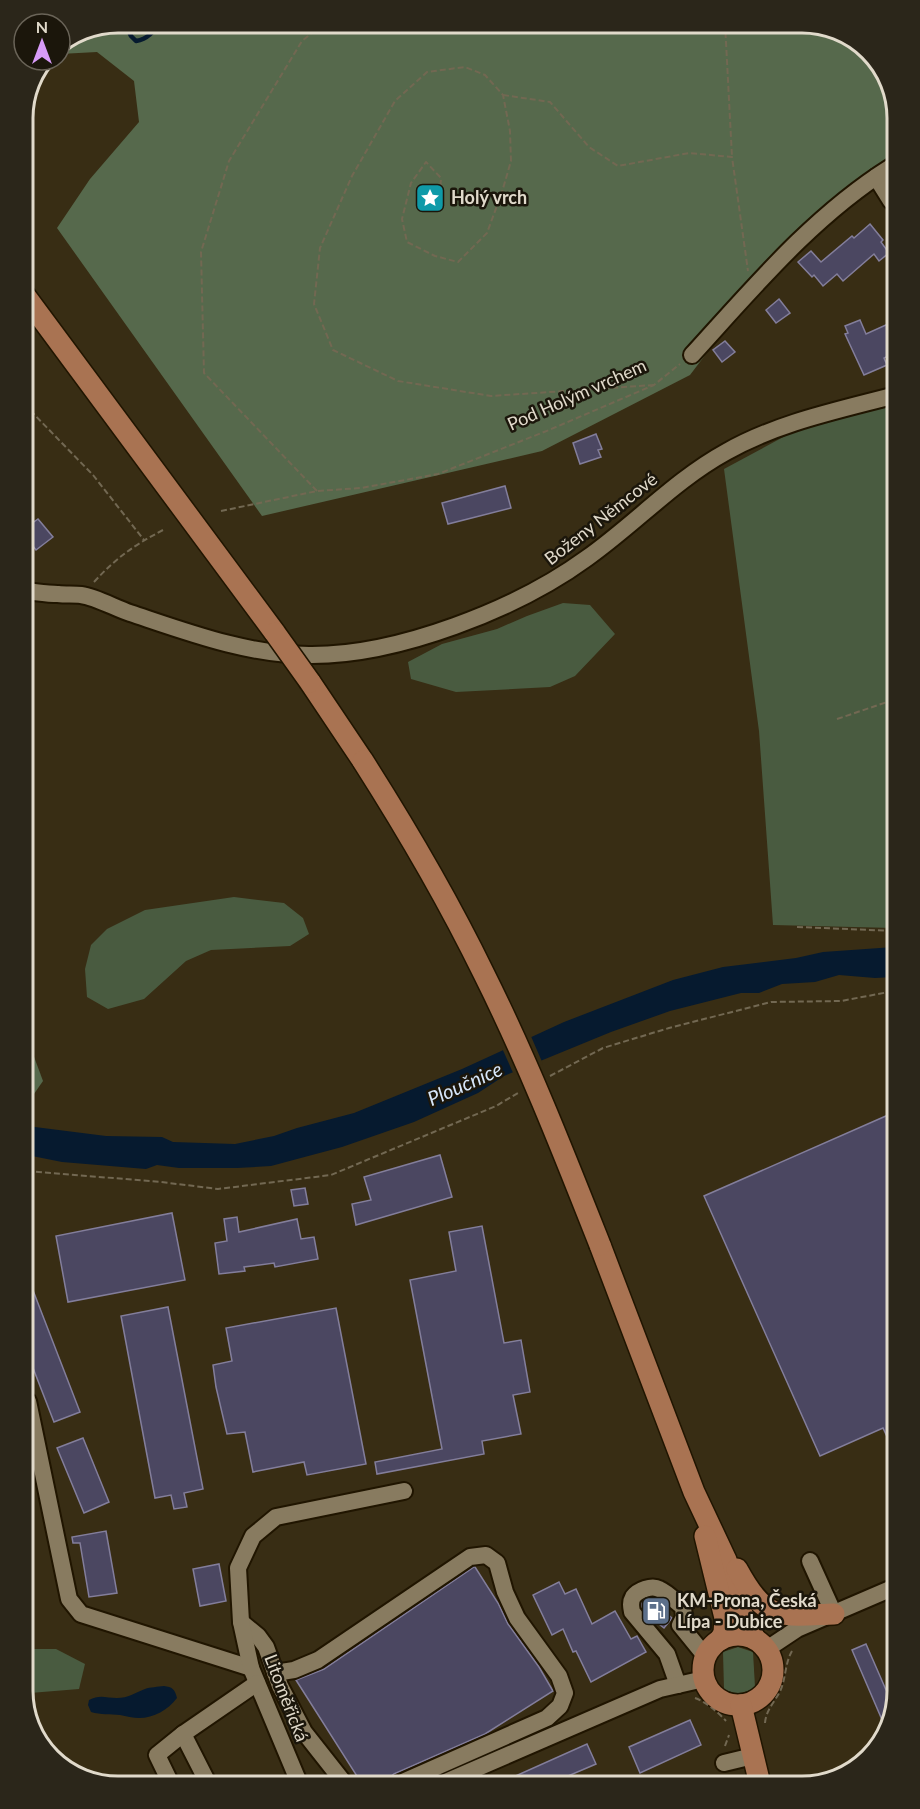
<svg xmlns="http://www.w3.org/2000/svg" width="920" height="1809" font-family="Lato,sans-serif">
<rect width="100%" height="100%" fill="#382d14"/>
<g fill="#495b40">
<polygon points="892,404 894,928 773,925 759,731 724,469 798,429"/>
<polygon points="563,603 590,605 615,634 575,676 550,687 456,692 411,679 408,662 442,644 497,629 527,616"/>
<polygon points="234,897 284,903 303,918 309,934 290,946 211,950 186,961 144,999 108,1009 87,997 85,969 91,945 107,929 145,910"/>
<path d="M738,1647L753,1652L755,1687C745,1694 735,1695 724,1689L723,1652Z"/>
<polygon points="29,1649 56,1649 85,1664 79,1689 30,1693"/>
</g>
<g fill="#56694c">
<polygon points="118,23 808,23 860,42 890,82 891,173 795,237 690,375 542,451 262,516 57,228 90,179 139,122 134,81 97,52 60,54 60,47"/>
<polygon points="27,1051 33,1054 43,1081 27,1104"/>
</g>
<g fill="#061a2f">
<polygon points="894,947 894,977 875,978 839,975 815,982 782,984 759,993 741,993 670,1011 611,1032 504,1076 478,1093 414,1122 342,1147 271,1166 237,1168 179,1168 157,1165 146,1169 62,1162 27,1155 27,1126 106,1136 162,1137 173,1142 235,1144 274,1136 297,1128 354,1113 462,1069 564,1022 673,980 723,967 796,958 823,952"/>
<path d="M164,1686C172,1687 175,1689 177,1698C168,1710 154,1718 139,1718C133,1718 126,1716 120,1715C110,1714 101,1715 91,1712L88,1705L89,1700C100,1694 106,1698 117,1698C128,1698 135,1693 145,1689C150,1687 158,1687 164,1686Z"/>
</g>
<polygon fill="#382d14" points="530,1034 543,1064 514,1075 502,1048"/>
<g fill="none" stroke-linecap="round" stroke-linejoin="round">
<path stroke="#061a2f" stroke-width="4.5" d="M125,23L131,36L136,41C148,39 153,32 159,23"/>
</g>
<g fill="#4b4761" stroke="#837e9b" stroke-width="1.5">
<polygon points="870,224 883,240 881,242 889,253 879,261 874,254 843,281 837,274 823,286 814,275 812,277 798,262 811,251 821,262 852,236 854,238"/>
<polygon points="779,299 790,313 776,323 766,310"/>
<polygon points="860,320 866,334 888,324 891,332 892,354 884,358 887,365 864,375 845,334 848,333 845,326"/>
<polygon points="725,341 735,352 722,362 713,350"/>
<polygon points="596,434 602,449 598,450 601,457 580,464 573,443"/>
<polygon points="505,486 511,508 448,524 442,503"/>
<polygon points="38,519 53,537 36,550 25,536 24,529"/>
<polygon points="895,1112 896,1456 883,1428 820,1456 704,1196"/>
<polygon points="440,1155 452,1197 356,1225 352,1204 371,1200 364,1177"/>
<polygon points="305,1188 308,1204 294,1206 291,1190"/>
<polygon points="172,1213 185,1280 68,1302 56,1236"/>
<polygon points="237,1217 239,1232 297,1219 301,1239 314,1237 318,1259 275,1267 274,1263 244,1267 245,1271 219,1274 215,1243 227,1241 224,1219"/>
<polygon points="482,1226 504,1343 521,1340 530,1392 513,1395 521,1434 482,1441 484,1454 377,1474 375,1462 442,1449 410,1280 456,1271 449,1232"/>
<polygon points="29,1280 80,1412 54,1422 28,1355"/>
<polygon points="168,1307 203,1489 184,1493 187,1507 174,1509 171,1495 155,1498 121,1316"/>
<polygon points="336,1308 366,1464 307,1475 304,1462 253,1472 245,1432 227,1434 216,1387 213,1365 232,1361 226,1328"/>
<polygon points="83,1438 109,1502 84,1513 57,1448"/>
<polygon points="106,1531 117,1593 89,1597 80,1543 73,1543 72,1537"/>
<polygon points="219,1564 226,1601 200,1606 193,1569"/>
<polygon points="474,1567 475,1567 498,1603 508,1624 539,1667 553,1691 485,1734 394,1774 382,1784 362,1784 296,1680 324,1669"/>
<polygon points="559,1582 565,1594 576,1589 592,1624 615,1611 631,1639 637,1636 646,1652 591,1682 576,1651 573,1652 563,1629 552,1635 533,1595"/>
<polygon points="648,1599 656,1601 657,1600 668,1608 665,1612 672,1618 664,1628 650,1617 642,1607 642,1603"/>
<polygon points="866,1644 893,1706 886,1729 852,1650"/>
<polygon points="690,1720 701,1745 640,1773 629,1747"/>
<polygon points="587,1744 596,1764 554,1782 500,1783"/>
</g>
<g fill="none" stroke-linecap="round" stroke-linejoin="round">
<g stroke="#201500" stroke-width="20">
<g id="minor">
<polyline points="876,177 891,201"/>
<path d="M692,355C754,287 813,216 891,167"/>
<path d="M25,591C36,592 47,594 58,594C66,595 74,594 81,595C96,597 115,608 130,613C187,632 248,655 309,655C397,656 517,609 587,558C635,524 675,480 726,452C777,423 835,411 892,396"/>
<polyline points="28,1401 69,1599 81,1614 251,1668"/>
<polyline points="810,1561 834,1614"/>
<polyline points="241,1622 258,1636 266,1647 280,1686 304,1732 345,1784"/>
<polyline points="767,1649 797,1629 897,1586"/>
<polyline points="275,1673 294,1670 318,1660 470,1557 486,1555 497,1563 505,1592 517,1618 559,1676 565,1693 560,1706 547,1718 398,1784"/>
<path d="M678,1685L667,1654L632,1612C631,1607 630,1602 633,1597C638,1590 652,1585 659,1589C668,1593 676,1602 683,1607L684,1617L680,1625L706,1657"/>
<polyline points="183,1734 209,1785"/>
<polyline points="724,1763 753,1756"/>
<polyline points="443,1783 660,1689 704,1679"/>
<polyline points="300,1785 251,1668 241,1622 238,1568 253,1536 276,1517 404,1491"/>
<polyline points="172,1786 157,1755 183,1734 257,1683"/>
</g>
</g>
<g stroke="#201500" stroke-width="24">
<g id="major">
<polyline points="23,293 275,633"/>
<polyline points="310,682 363,761"/>
<polyline points="600,1245 694,1492 726,1560 741,1612 755,1639"/>
<polyline points="705,1536 725,1618 724,1633 720,1640"/>
<path d="M737,1569C766,1622 778,1616 834,1614"/>
<circle cx="738" cy="1670" r="35"/>
<polyline points="741,1705 759,1780"/>
</g>
</g>
<g stroke="#726852" stroke-width="2" stroke-dasharray="6 3" stroke-linecap="butt">
<polyline points="725,23 732,157"/>
<polyline points="503,95 550,102 589,147 618,166 689,153 732,157 748,271"/>
<polyline points="440,195 441,178 426,162 411,183 402,219 407,242 435,256 458,262 487,233 502,192 511,161 510,131 503,95 485,75 465,67 427,72 395,101 352,176 320,248 314,304 333,350 398,381 491,396 654,385"/>
<polyline points="24,404 93,475 144,540"/>
<polyline points="317,491 204,373 201,252 229,161 302,41 324,23"/>
<polyline points="221,511 317,491 361,488 438,474 549,430 654,385 680,364"/>
<path d="M94,582C117,557 133,546 163,530"/>
<polyline points="837,719 893,700"/>
<polyline points="797,927 894,931"/>
<polyline points="550,1076 603,1048 669,1028 771,1002 841,1001 894,991"/>
<polyline points="27,1171 161,1182 218,1189 331,1175 496,1106 518,1093"/>
<path d="M695,1698C706,1702 718,1712 726,1721"/>
<path d="M765,1723C766,1709 776,1701 781,1689C786,1677 785,1663 792,1651"/>
<polyline points="725,1746 729,1735"/>
</g>
<use href="#minor" stroke="#887b60" stroke-width="16"/>
<use href="#major" stroke="#a97352" stroke-width="21"/>
<g stroke="#201500" stroke-width="24" stroke-linecap="butt">
<g id="major-bridge">
<polyline points="275,633 310,682"/>
<path d="M363,761C407,830 448,900 484,974C528,1062 564,1154 600,1245"/>
</g>
</g>
<use href="#major-bridge" stroke="#a97352" stroke-width="21"/>
</g>
<defs>
<g id="sight-square" transform="scale(1.5)"><rect x="-9" y="-9" width="18" height="18" rx="4" fill="#0f9aa8" stroke="#1b160b"/><path d="M0-6L1.8-2.2L6-1.7L2.9 1.2L3.7 5.4L0 3.3L-3.7 5.4L-2.9 1.2L-6-1.7L-1.8-2.2Z" fill="#fff"/></g>
<g id="fuel-square" transform="scale(1.5)"><rect x="-9" y="-9" width="18" height="18" rx="4" fill="#5c6f8a" stroke="#1b160b"/><path d="M-5.5-6h7V0h2V4h1.3V-2.5L3-4.5l.8-.8L6-3V5H2.5V1h-1V6h-7ZM-4.2-4.7v3.2H.2V-4.7Z" fill="#fff"/></g>
</defs>
<g fill-rule="evenodd">
<use href="#sight-square" x="430" y="198"/>
<use href="#fuel-square" x="656" y="1611"/>
</g>
<g text-anchor="middle" stroke-width="5" stroke-linejoin="round" paint-order="stroke">
<g font-size="18" font-weight="bold" fill="#e1dacb" stroke="#1b160b" text-anchor="start">
<text x="451" y="204">Holý vrch</text>
<text x="677" y="1607">KM-Prona, Česká<tspan x="677" dy="21">Lípa - Dubice</tspan></text>
</g>
<g font-size="18" fill="#e1dacb" stroke="#1b160b">
<text transform="translate(577 395) rotate(-24)" y="6">Pod Holým vrchem</text>
<text transform="translate(601 519) rotate(-38)" y="6">Boženy Němcové</text>
<text transform="translate(286 1698) rotate(69)" y="6">Litoměřická</text>
</g>
<g font-size="20" font-style="italic" fill="#d6e6fa" stroke="#1b160b">
<text transform="translate(465 1084) rotate(-24)" y="7">Ploučnice</text>
</g>
</g>
<path d="M0 0H920V1809H0ZM118 33H802A85 85 0 0 1 887 118V1691A85 85 0 0 1 802 1776H118A85 85 0 0 1 33 1691V118A85 85 0 0 1 118 33Z" fill="#2b261a" fill-rule="evenodd"/>
<path fill="none" stroke="#e1dacb" stroke-width="3" d="M118 33H802A85 85 0 0 1 887 118V1691A85 85 0 0 1 802 1776H118A85 85 0 0 1 33 1691V118A85 85 0 0 1 118 33Z"/>
<g transform="translate(42 42)"><circle r="28" fill="#1b160b" stroke="#6a6458" stroke-width="1.5"/>
<path d="M0-4.5L10 22L0 15L-10 22Z" fill="#d89bf8"/>
<text y="-9" font-size="16" font-weight="bold" text-anchor="middle" fill="#e1dacb">N</text>
</g>
</svg>
